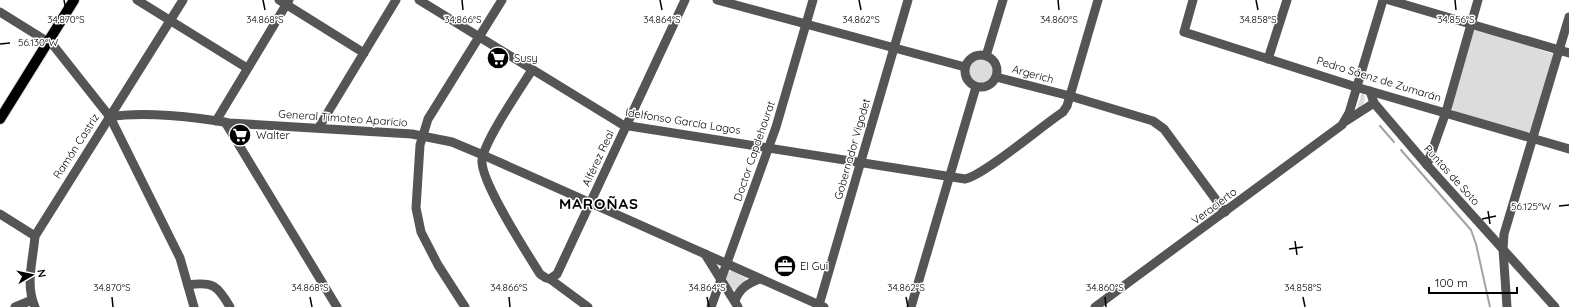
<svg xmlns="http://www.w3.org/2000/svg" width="1569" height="307" font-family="Quicksand,sans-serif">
<rect width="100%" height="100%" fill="#fff"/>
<g fill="#dcdcdc">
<polygon points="1477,29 1553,54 1532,131 1526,133 1454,111 1451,107 1472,32"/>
<circle cx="981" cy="71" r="13"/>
<polygon points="1362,92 1365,96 1364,103 1357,109"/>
<polygon points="732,271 746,278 745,282 735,290 731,288 726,279 728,272"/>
</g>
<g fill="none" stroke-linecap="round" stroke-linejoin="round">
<g stroke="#a3a3a3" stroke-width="2">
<polyline points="1380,126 1394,142"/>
<polyline points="1401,150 1471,230 1476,244 1490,307"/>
</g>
<g stroke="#dbdbdb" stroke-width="12">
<polyline id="major" points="0,119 74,0"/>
</g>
<g stroke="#555" stroke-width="9">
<polyline points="137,0 247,68"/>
<polyline points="279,0 364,53"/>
<path d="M419,0L623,125L965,179C983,176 1043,125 1063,112L1067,106L1098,0"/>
<polyline points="717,0 965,67"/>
<polyline points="1193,0 1184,32 1356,87 1569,149"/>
<polyline points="1389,0 1569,53"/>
<polyline points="0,12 53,45 110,117 180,258 194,307"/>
<circle cx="981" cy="71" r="16"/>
<polyline points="986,56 1003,0"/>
<polyline points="1268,59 1287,0"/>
<path d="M532,70C520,89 484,141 482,160C480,181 527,253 540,274L546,278L550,279L588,307"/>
<polyline points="996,77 1070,96 1153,121 1164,129 1225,212"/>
<polyline points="1370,91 1374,103 1427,165 1555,307"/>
<path d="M110,117C142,111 197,117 229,123L412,134L452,142L483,155L824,307"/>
<polyline points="216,121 289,0"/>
<polyline points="1346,121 1374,103"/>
<polyline points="225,122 337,307"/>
<polyline points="319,127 396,0"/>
<polyline points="1427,165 1446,112 1478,0"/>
<polyline points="0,214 35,236"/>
<polyline points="705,254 738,307"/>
<polyline points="550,279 557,274 685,0"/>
<path d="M188,285C213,281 218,286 230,307"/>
<path d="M735,301C739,289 747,284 759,279"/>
<polyline points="819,305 908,0"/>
<polyline points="15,307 32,300"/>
<path d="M35,307C25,284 33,261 35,236L183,0"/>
<polyline points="465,307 438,265 421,232 416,208 420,145 428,119 502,0"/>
<polyline points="711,307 776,127 813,0"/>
<polyline points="911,307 976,87"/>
<polyline points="1095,307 1342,125 1349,113 1383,0"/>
<polyline points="1507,307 1503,249 1504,234 1569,17"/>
</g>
<use href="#major" stroke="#000" stroke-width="10"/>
</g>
<path fill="none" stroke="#000" stroke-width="1.5" d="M64,0L66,10M263,0L265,10M462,0L463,10M660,0L662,10M859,0L861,10M1058,0L1059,10M1256,0L1258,10M1455,0L1456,10M0,44L10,43M1559,206L1569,205M1488,211L1490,224M1482,219L1496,216M1295,241L1297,255M1289,249L1303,247M112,297L113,307M310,297L312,307M509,297L510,307M707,297L709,307M906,297L908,307M1105,297L1106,307M1303,297L1305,307"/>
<defs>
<g id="supermarket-disc" transform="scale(1.15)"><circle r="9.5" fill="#000" stroke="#fff"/><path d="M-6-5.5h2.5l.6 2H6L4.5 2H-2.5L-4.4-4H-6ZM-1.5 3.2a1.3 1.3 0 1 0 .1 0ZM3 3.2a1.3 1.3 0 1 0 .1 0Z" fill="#fff"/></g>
<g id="office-disc" transform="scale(1.15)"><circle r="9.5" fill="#000" stroke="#fff"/><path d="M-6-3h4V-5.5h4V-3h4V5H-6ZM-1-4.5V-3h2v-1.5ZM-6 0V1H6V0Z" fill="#fff"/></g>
</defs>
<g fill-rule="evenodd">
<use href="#supermarket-disc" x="498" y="58"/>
<use href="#supermarket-disc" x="240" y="135"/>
<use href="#office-disc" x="785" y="266"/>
</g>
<g text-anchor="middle" stroke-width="3" stroke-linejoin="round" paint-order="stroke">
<g font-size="11" fill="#000" stroke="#fff" text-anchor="start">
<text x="514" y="62">Susy</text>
<text x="256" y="139">Walter</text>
<text x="800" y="270">El Gui</text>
</g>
<g font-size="11" fill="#000" stroke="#fff">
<text transform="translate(1033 74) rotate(15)" y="4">Argerich</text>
<text transform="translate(1379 79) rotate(17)" y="4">Pedro Sáenz de Zumarán</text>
<text transform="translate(343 118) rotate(4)" y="4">General Timoteo Aparicio</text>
<text transform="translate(683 121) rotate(9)" y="4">Idelfonso García Lagos</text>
<text transform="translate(76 146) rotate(-57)" y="4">Ramón Castriz</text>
<text transform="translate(852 149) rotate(-74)" y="4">Gobernador Vigodet</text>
<text transform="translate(754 151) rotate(-71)" y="4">Doctor Capdehourat</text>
<text transform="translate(598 158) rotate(-65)" y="4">Alférez Real</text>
<text transform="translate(1452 175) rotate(48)" y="4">Puntas de Soto</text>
<text transform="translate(1214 206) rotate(-37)" y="4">Veracierto</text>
</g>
<g font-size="15" font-weight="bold" letter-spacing="1" fill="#000" stroke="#fff">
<text x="599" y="209">MAROÑAS</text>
</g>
</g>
<g font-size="10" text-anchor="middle" fill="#000" stroke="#fff" stroke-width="3" stroke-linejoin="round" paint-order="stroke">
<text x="66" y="23">34.870°S</text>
<text x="265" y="23">34.868°S</text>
<text x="463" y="23">34.866°S</text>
<text x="662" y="23">34.864°S</text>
<text x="861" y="23">34.862°S</text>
<text x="1059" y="23">34.860°S</text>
<text x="1258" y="23">34.858°S</text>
<text x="1456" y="23">34.856°S</text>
<text x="38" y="46">56.130°W</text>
<text x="1531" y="210">56.125°W</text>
<text x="112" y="291">34.870°S</text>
<text x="310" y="291">34.868°S</text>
<text x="509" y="291">34.866°S</text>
<text x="707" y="291">34.864°S</text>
<text x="906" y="291">34.862°S</text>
<text x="1105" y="291">34.860°S</text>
<text x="1303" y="291">34.858°S</text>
</g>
<g transform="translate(32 275) rotate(81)" stroke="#ffffff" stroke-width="3" paint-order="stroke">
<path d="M0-3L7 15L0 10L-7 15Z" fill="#000000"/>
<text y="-6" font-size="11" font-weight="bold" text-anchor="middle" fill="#000000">N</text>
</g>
<path d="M1429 287v6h88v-6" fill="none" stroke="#000000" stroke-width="2"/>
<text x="1435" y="287" font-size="12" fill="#000000" stroke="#ffffff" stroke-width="3" paint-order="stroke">100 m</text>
</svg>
